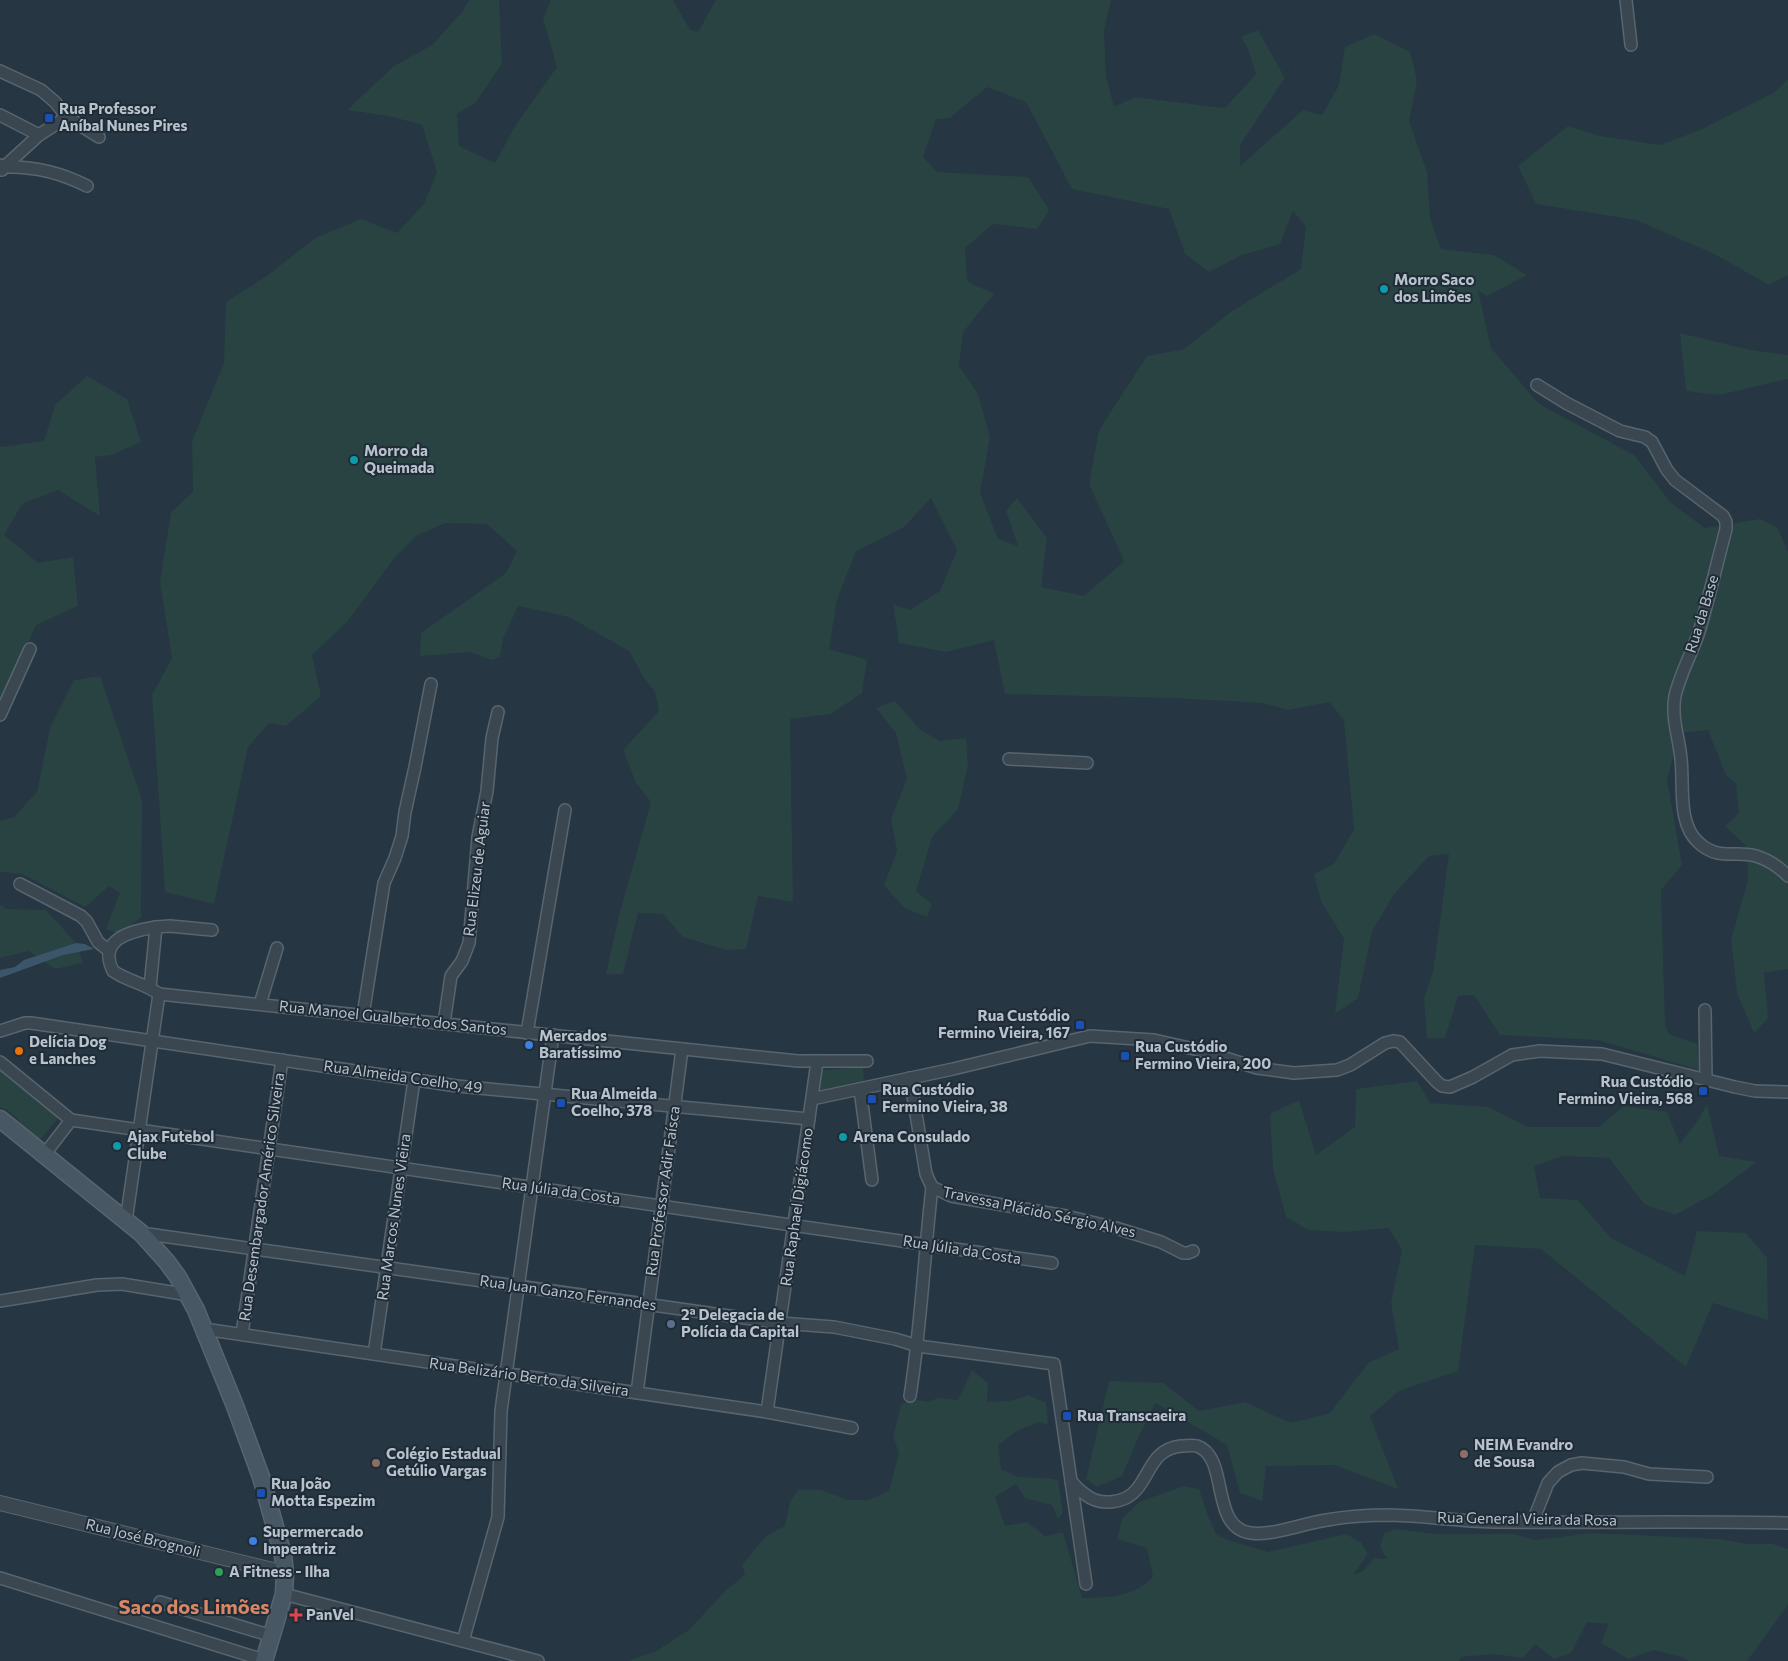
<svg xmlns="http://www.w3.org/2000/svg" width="1788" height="1661" font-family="Commissioner,sans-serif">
<rect width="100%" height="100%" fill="#263642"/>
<g fill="#284342" fill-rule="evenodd">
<path d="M469,0H499L502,64L475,103L457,114L459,146L495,163L515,126L557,67L543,18L551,0H673L690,30L698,32L716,0H1111L1104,31L1106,76L1114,107L1135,97L1225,108L1256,74L1248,49L1241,37L1258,30L1285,78L1240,145V166L1303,110L1322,115L1339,85L1345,47L1374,34L1410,52L1417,80L1409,121L1427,172L1430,218L1441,249L1494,255L1527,275L1487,296L1478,290L1491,348L1539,404L1634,455L1671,503L1705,528L1760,519L1777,527L1788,552V969L1764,973L1768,1018L1754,1033L1737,993L1731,940L1748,880V848L1725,826L1739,813L1736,784L1726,775L1708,730L1680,733L1667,779L1682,865L1661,890L1665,1024L1669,1034L1697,1044L1699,1070L1598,1040L1500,1035L1474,995L1458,996L1445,1038H1427L1424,998L1433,972L1449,854L1429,856L1394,894L1372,931L1358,998L1335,1014L1344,939L1321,901L1314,874L1334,864L1354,829L1344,721L1330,702L1288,710L1263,703L1172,698L1005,694L994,640L946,652L899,643L893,604L910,610L940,591L957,550L931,498L904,527L856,551L837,600L829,649L867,660L862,693L831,714L790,719L793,902L758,896L746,949L727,950L683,937L663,914L638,913L623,974H606L619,915L651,802L636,783L623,750L659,711L655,692L644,678L629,651L569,617L518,606L503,639L500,657L491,660L470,652L420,656L421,633L506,573L517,551L487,524L445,523L416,536L396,556L347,622L312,655L321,696L286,726L269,723L248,747L214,904L165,892L152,695L172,658L160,582L171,512L193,492L192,441L224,363L226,302L268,275L315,238L361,219L397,233L424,204L437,172L422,125L389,116L347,110L394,66L432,45L462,12ZM987,87L1026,102L1072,189L1169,209L1185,254L1209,272L1242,255L1280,244L1293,211L1306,227L1301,269L1232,311L1184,349L1147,356L1099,430L1089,484L1124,561L1084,596L1041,587L1047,538L1017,498L1006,511L1018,546L998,539L980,493L990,437L978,394L959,366L963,332L994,294L967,281L965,248L993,224L1037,229L1049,210L1028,177L937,172L923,157L936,119L950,118Z"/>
<polygon points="1788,79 1788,275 1769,285 1714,254 1636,220 1536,204 1518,166 1568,126 1600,136 1661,145 1702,129 1775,92"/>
<polygon points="1680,333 1751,350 1788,355 1788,379 1719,395 1686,391"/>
<polygon points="87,376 127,399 141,442 112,455 95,457 100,516 58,490 22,504 4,535 38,563 73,557 78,606 36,625 0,705 0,447 44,441 55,405"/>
<polygon points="100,676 142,800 141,917 120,934 106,929 120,893 109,886 85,907 22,874 0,872 0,821 14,817 37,792 50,728 74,680"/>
<polygon points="895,701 919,729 940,741 966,738 968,765 958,809 932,837 916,891 932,904 927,917 904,908 884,885 897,851 891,819 907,779 896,733 876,708"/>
<polygon points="0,905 7,909 46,910 76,943 83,963 55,969 29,951 0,958"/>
<polygon points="863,1067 864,1081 820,1091 823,1070"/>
<path d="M0,1068L59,1117L39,1141C35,1138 30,1135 27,1131C17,1120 16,1113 0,1107Z"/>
<polygon points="1417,1081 1430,1103 1489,1107 1528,1127 1599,1127 1624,1106 1667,1112 1680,1144 1698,1120 1707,1104 1719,1156 1757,1162 1712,1195 1675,1215 1644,1204 1609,1158 1563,1156 1534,1166 1540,1198 1578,1200 1611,1238 1685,1276 1697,1231 1746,1233 1767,1258 1768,1320 1713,1303 1686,1367 1541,1249 1475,1245 1458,1371 1399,1391 1370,1416 1398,1489 1335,1465 1266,1466 1262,1501 1240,1493 1227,1445 1155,1403 1139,1436 1122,1476 1097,1487 1086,1479 1109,1381 1163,1383 1199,1411 1245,1402 1291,1423 1330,1413 1368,1363 1399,1349 1391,1303 1402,1250 1389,1228 1344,1232 1309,1230 1286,1217 1273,1169 1270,1114 1299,1100 1316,1155 1355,1127 1356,1089"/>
<path d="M972,1370L988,1383L987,1402L1010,1401L1029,1395L1046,1403L1048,1425L1039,1422L1017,1431L998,1445L1001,1469L1018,1477L1046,1478L1058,1480L1063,1513L1058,1519L1052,1505L1025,1498L1016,1484L995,1497L1005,1526L1027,1522L1045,1536L1063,1532L1082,1598C1111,1597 1131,1598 1153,1577L1147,1548L1117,1539L1122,1519L1139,1502L1184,1486L1199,1489L1207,1513L1216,1534L1228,1540L1268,1552L1346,1534L1361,1542L1368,1554L1353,1575L1363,1571L1374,1558L1387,1559L1380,1547L1384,1533L1394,1529L1437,1534H1514L1535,1540L1591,1533L1720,1539L1748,1544H1773L1788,1549V1605L1747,1661H1689L1681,1657L1654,1650L1628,1659L1601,1643L1609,1624L1587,1622L1571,1653L1554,1659L1535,1644L1523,1658L1494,1654L1461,1657L1459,1661H628L656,1651L689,1630L726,1590L745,1575L742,1565L767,1535L785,1526L790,1502L798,1490H821L848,1500H868L889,1491L899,1453L893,1437L901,1404L918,1400L927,1402L938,1398L958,1400Z"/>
</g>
<polygon fill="#3b566b" points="76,943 85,944 94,949 63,955 0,978 0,970 15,967 24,960"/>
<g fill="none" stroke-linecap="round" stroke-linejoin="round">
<g stroke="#58656f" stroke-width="14">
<g id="minor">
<polyline points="1626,0 1631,45"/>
<polyline points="0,71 41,90 55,102 67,117"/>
<polyline points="0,115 39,135"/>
<polyline points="0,165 4,167 39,135 67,117 99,137"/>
<path d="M2,170L4,167C34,166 60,172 87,186"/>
<path d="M1537,385L1566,403L1620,431L1645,437L1652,442L1667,470L1675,480L1723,516L1726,522V529C1717,563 1709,598 1699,632C1692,653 1680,674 1675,696C1671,718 1679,737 1681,759C1684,785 1677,824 1699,843C1719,861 1735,850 1756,856C1769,860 1779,867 1788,876"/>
<polyline points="0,715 30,649"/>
<polyline points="1009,759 1087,763"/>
<polyline points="20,884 81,916 87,922 98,942 108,950"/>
<path d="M156,927C131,931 97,939 113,971C127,981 144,983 159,994"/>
<polyline points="150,987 156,927 170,926 212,930"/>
<polyline points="159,994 798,1061 867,1061"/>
<polyline points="260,1004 277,948"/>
<polyline points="1705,1010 1706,1079"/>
<polyline points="363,1015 384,883 395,858 402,836 405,812 415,767 431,684"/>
<polyline points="444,1023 451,976 462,961 469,943 478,837 487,791 492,738 498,712"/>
<polyline points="0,1031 25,1023 31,1023 457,1086 809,1119"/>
<polyline points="527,1033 565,810"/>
<polyline points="0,1062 71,1120 44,1155"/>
<polyline points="910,1078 926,1174 932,1187 951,1196 1066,1216 1116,1228 1161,1242 1183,1253 1188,1253 1193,1251"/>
<polyline points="860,1089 872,1180"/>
<polyline points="812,1099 953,1069 1090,1036 1154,1040 1203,1051 1257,1068 1294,1073 1337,1070 1350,1065 1385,1043 1393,1041 1400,1042 1437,1082 1442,1086 1450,1087 1473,1077 1512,1055 1540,1051 1602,1054 1735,1087 1755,1091 1788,1092"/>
<polyline points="71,1120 1052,1263"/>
<polyline points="126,1221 159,994"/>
<polyline points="141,1233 780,1323 834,1327 895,1339 918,1346 1054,1364 1086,1584"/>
<polyline points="0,1301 97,1285 122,1284 189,1295"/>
<polyline points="204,1329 767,1412 852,1428"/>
<polyline points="242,1334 282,1060"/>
<polyline points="374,1354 414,1080"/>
<polyline points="637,1393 682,1049"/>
<path d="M910,1396C921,1327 924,1257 932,1187"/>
<polyline points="767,1412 817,1062"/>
<path d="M1071,1481C1075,1486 1080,1491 1086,1495C1100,1506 1125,1504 1137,1489C1151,1472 1153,1449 1181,1446C1186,1446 1192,1445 1197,1446C1230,1457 1209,1528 1251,1533C1272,1536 1305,1523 1327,1520C1348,1516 1370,1515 1391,1515C1428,1516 1464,1522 1500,1522C1596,1523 1692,1521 1788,1523"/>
<polyline points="1533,1521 1548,1483 1558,1472 1571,1465 1582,1463 1624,1467 1649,1474 1707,1477"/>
<polyline points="0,1578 267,1661"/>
<polyline points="284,1594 538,1661"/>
<polyline points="160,1602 272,1636"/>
<polyline points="463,1641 498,1517 501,1411 553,1035"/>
</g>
</g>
<g stroke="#58656f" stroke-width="16">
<polyline id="tertiary" points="0,1503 285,1573"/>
</g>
<g stroke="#58656f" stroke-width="19">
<polyline id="secondary" points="0,1119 141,1233 167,1262 178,1277 196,1310 235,1406 261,1477 283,1555 285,1573 284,1594 264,1661"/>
</g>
<use href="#minor" stroke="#3a4751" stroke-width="11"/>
<use href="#tertiary" stroke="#3a4751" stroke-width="14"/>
<use href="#secondary" stroke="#485764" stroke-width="16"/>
</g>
<g fill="#1a4fb4" stroke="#1f2c37" stroke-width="2">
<rect x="44" y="113" width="10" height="10" rx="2.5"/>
<rect x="1075" y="1020" width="10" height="10" rx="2.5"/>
<rect x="1120" y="1051" width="10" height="10" rx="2.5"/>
<rect x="1698" y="1086" width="10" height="10" rx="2.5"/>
<rect x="867" y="1094" width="10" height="10" rx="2.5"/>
<rect x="556" y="1098" width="10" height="10" rx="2.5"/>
<rect x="1062" y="1411" width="10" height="10" rx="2.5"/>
<rect x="256" y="1488" width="10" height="10" rx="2.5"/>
</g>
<g fill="#0f9aa8" stroke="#1f2c37" stroke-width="2">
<circle cx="1384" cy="289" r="5"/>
<circle cx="354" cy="460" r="5"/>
<circle cx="843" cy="1137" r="5"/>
<circle cx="117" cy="1146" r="5"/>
</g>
<g fill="#3f7fe0" stroke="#1f2c37" stroke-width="2">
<circle cx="529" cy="1045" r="5"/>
<circle cx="253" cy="1541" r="5"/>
</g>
<circle fill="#e8710a" stroke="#1f2c37" stroke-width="2" cx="19" cy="1051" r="5"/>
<circle fill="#5c6f8a" stroke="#1f2c37" stroke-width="2" cx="671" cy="1324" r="5"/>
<g fill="#8d6e63" stroke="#1f2c37" stroke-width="2">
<circle cx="1464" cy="1454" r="5"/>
<circle cx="376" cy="1463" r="5"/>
</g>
<circle fill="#2e9e5b" stroke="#1f2c37" stroke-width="2" cx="219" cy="1572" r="5"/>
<path fill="#e0444e" stroke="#1f2c37" stroke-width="2" d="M293.5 1607.5h5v5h5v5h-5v5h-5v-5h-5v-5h5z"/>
<g text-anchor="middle" stroke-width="4" stroke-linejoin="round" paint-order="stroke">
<g font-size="15" font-weight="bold" fill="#b7c2cc" stroke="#1f2c37" text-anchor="start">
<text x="59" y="114">Rua Professor<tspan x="59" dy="17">Aníbal Nunes Pires</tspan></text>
<text x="1394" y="285">Morro Saco<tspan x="1394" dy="17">dos Limões</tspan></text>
<text x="364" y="456">Morro da<tspan x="364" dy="17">Queimada</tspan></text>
<text x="1070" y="1021" text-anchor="end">Rua Custódio<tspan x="1070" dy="17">Fermino Vieira, 167</tspan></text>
<text x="539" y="1041">Mercados<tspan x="539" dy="17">Baratíssimo</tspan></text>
<text x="29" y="1047">Delícia Dog<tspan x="29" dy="17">e Lanches</tspan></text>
<text x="1135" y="1052">Rua Custódio<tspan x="1135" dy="17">Fermino Vieira, 200</tspan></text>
<text x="1693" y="1087" text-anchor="end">Rua Custódio<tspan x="1693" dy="17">Fermino Vieira, 568</tspan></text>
<text x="882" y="1095">Rua Custódio<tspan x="882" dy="17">Fermino Vieira, 38</tspan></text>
<text x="571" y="1099">Rua Almeida<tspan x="571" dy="17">Coelho, 378</tspan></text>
<text x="127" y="1142">Ajax Futebol<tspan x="127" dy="17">Clube</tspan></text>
<text x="853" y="1142">Arena Consulado</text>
<text x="681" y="1320">2ª Delegacia de<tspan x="681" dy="17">Polícia da Capital</tspan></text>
<text x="1077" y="1421">Rua Transcaeira</text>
<text x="1474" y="1450">NEIM Evandro<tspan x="1474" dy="17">de Sousa</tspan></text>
<text x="386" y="1459">Colégio Estadual<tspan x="386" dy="17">Getúlio Vargas</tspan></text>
<text x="271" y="1489">Rua João<tspan x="271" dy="17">Motta Espezim</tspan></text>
<text x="263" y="1537">Supermercado<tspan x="263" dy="17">Imperatriz</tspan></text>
<text x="229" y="1577">A Fitness - Ilha</text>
<text x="306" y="1620">PanVel</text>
</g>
<g font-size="15" fill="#b7c2cc" stroke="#1f2c37">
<text transform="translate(1702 614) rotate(-73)" y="5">Rua da Base</text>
<text transform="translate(477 869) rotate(-83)" y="5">Rua Elizeu de Aguiar</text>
<text transform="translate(393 1018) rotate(6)" y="5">Rua Manoel Gualberto dos Santos</text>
<text transform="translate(403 1077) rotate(8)" y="5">Rua Almeida Coelho, 49</text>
<text transform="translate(561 1191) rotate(8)" y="5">Rua Júlia da Costa</text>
<text transform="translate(663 1191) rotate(-82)" y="5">Rua Professor Adir Faísca</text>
<text transform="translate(262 1197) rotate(-82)" y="5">Rua Desembargador Américo Silveira</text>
<text transform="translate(797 1207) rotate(-82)" y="5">Rua Raphael Digiácomo</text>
<text transform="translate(1039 1212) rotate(12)" y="5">Travessa Plácido Sérgio Alves</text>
<text transform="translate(394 1217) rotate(-82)" y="5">Rua Marcos Nunes Vieira</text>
<text transform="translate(962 1250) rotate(9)" y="5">Rua Júlia da Costa</text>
<text transform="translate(568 1293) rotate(8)" y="5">Rua Juan Ganzo Fernandes</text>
<text transform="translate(529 1377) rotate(8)" y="5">Rua Belizário Berto da Silveira</text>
<text transform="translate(1527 1519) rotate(1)" y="5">Rua General Vieira da Rosa</text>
<text transform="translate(143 1538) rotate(14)" y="5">Rua José Brognoli</text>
</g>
<g font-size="20" font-weight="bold" fill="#d78766" stroke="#1f2c37">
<text x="194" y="1614">Saco dos Limões</text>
</g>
</g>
</svg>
